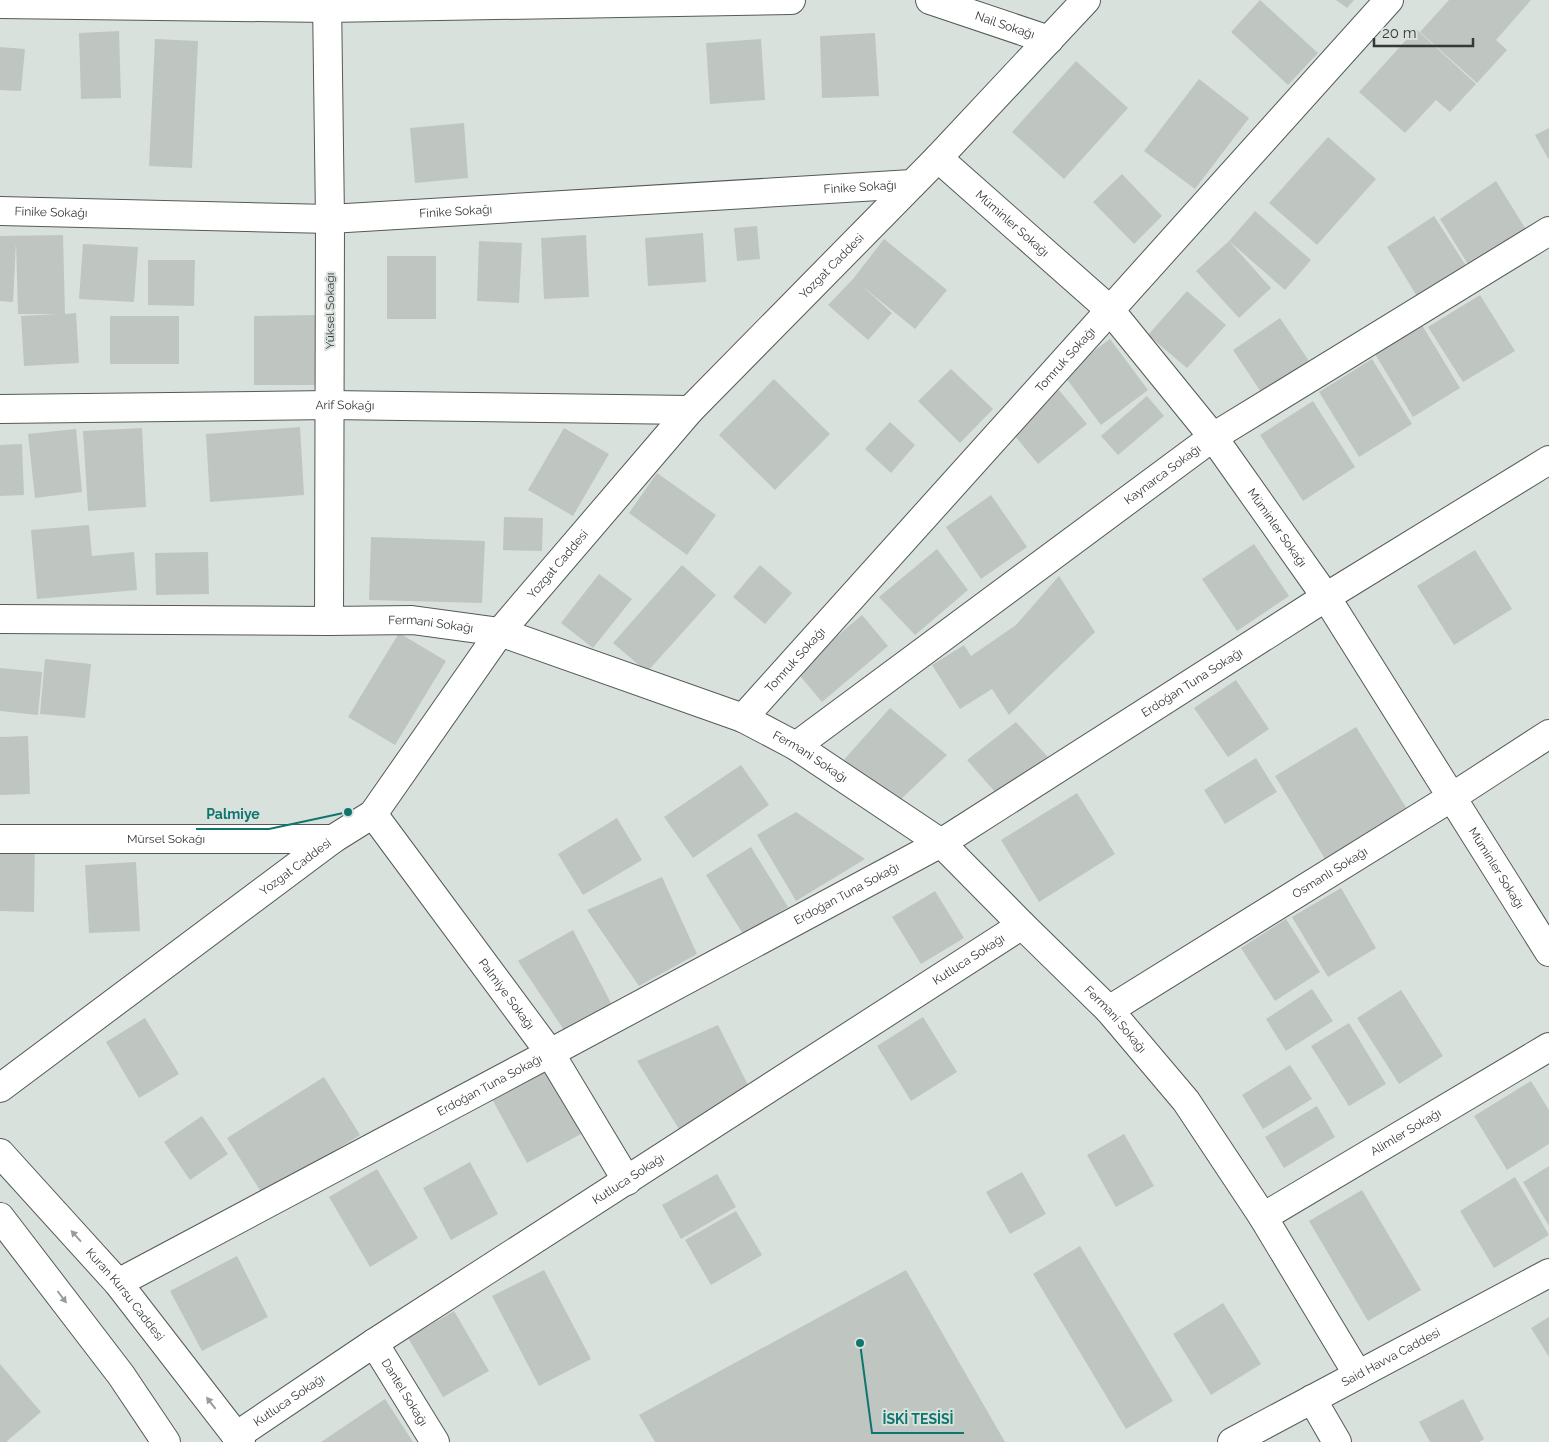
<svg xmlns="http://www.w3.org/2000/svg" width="1549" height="1442" font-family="Raleway,sans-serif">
<rect width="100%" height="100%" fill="#d9e1dd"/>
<g fill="#bfc6c2">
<polygon points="1260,0 1318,53 1288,85 1231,32"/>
<polygon points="1336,0 1354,0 1347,8"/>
<polygon points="1449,0 1531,0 1496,40 1507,50 1477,83 1420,32"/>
<polygon points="1416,29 1476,84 1450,112 1436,100 1405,133 1359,92"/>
<polygon points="119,31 121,98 81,99 79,33"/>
<polygon points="875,33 879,96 822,98 820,36"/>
<polygon points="155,39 198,41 192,168 149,166"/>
<polygon points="761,39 765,100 710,104 706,43"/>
<polygon points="0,47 25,49 21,91 0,90"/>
<polygon points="1076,61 1128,108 1064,179 1012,132"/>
<polygon points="1199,79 1249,118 1195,189 1144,151"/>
<polygon points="464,123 468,178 415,183 410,128"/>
<polygon points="1549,128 1549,160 1535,135"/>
<polygon points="1328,137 1376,179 1317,245 1269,203"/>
<polygon points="1122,174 1162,216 1134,244 1093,202"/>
<polygon points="1496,181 1527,231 1469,266 1440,219"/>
<polygon points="1255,211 1311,260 1285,290 1229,241"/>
<polygon points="1434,216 1470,272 1421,303 1387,247"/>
<polygon points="757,226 760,259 737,261 734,228"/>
<polygon points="703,233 706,282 648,286 645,238"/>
<polygon points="63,235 65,314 76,313 79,363 24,366 21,316 58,314 18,314 16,242 13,302 0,301 0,236"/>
<polygon points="586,235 589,297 544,299 541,238"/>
<polygon points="884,239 947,290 915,329 862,286 892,313 868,340 828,305 853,279"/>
<polygon points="479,241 522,243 519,303 477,301"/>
<polygon points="1229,241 1271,288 1239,318 1196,271"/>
<polygon points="83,244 138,247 134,302 79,299"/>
<rect x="387" y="256" width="49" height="63"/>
<polygon points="148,260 195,260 194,306 148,305"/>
<polygon points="1187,291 1226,325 1187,368 1148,335"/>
<polygon points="1480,295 1515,351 1463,382 1428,327"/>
<polygon points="318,315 318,385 254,385 254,316"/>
<rect x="110" y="316" width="69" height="48"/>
<polygon points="1280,318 1309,361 1261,392 1233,350"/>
<polygon points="1422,325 1460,388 1413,417 1375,354"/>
<polygon points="1110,339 1148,390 1101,425 1063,374"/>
<polygon points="1372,359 1412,424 1359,457 1319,392"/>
<polygon points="951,369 993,409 960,443 918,401"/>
<polygon points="774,379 830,434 775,490 719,435"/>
<polygon points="1059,390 1087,424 1038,464 1010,430"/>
<polygon points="1147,396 1164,416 1118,455 1101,436"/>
<polygon points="1313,401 1355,467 1303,501 1260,435"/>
<polygon points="890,422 915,445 891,473 865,449"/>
<polygon points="300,427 304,495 210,502 206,434"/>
<polygon points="142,428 146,507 88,511 83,431"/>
<polygon points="564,428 609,454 573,516 528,490"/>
<polygon points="76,429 82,492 35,498 28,434"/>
<polygon points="22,444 24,495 0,496 0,445"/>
<polygon points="657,473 716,515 687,555 629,513"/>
<polygon points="991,495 1027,547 981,579 946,527"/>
<polygon points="504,517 543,518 542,551 503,550"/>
<polygon points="89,525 92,556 134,552 137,590 37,599 31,530"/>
<polygon points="371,537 485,541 482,603 369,600"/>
<polygon points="1254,544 1289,596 1237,631 1202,579"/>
<polygon points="937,549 968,590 915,635 879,597"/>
<polygon points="1475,550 1512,609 1454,645 1417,586"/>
<polygon points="208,552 209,594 156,595 155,553"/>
<polygon points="682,565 716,595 647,672 613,643"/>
<polygon points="760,565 792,593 765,624 733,597"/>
<polygon points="599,574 632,599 593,648 561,623"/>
<polygon points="1059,576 1095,632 1009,715 992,689 960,709 932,665 964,645 971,656 1016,625"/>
<polygon points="862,615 888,646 822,702 796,671"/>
<polygon points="399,633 446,661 395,745 348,717"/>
<polygon points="45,659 91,664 85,718 40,714"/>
<polygon points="0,668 42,672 38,715 0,711"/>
<polygon points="1236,680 1269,729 1228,757 1194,708"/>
<polygon points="890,708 947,755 897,803 842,762"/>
<polygon points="1016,722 1058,768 1002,800 967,760"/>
<polygon points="1356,727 1407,809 1325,859 1275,776"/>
<polygon points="28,736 30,794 0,795 0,737"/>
<polygon points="1256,758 1277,792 1225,824 1204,790"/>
<polygon points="741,765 769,805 693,858 664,817"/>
<polygon points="1077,793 1115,854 1039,902 1001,840"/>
<polygon points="796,812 865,859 796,901 757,835"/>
<polygon points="617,818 642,860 583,895 558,854"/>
<polygon points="0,840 35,841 34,912 0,911"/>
<polygon points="751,847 788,907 743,934 706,875"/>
<polygon points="136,862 140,931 89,933 85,865"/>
<polygon points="662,877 697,954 639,986 587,910"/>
<polygon points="1341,888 1376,948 1328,977 1292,917"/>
<polygon points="935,891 964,938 921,964 892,917"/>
<polygon points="1286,919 1320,972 1275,1001 1241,948"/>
<polygon points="573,930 612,1005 564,1030 518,961"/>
<polygon points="1312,989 1333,1021 1286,1051 1266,1019"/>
<polygon points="1401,990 1443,1056 1399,1084 1357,1018"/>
<polygon points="923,1017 957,1072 911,1101 877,1046"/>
<polygon points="145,1018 179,1074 139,1098 106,1042"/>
<polygon points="1349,1023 1386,1084 1349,1106 1311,1046"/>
<polygon points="718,1025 751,1091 682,1134 637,1061"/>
<polygon points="1290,1065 1312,1099 1263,1129 1242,1095"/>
<polygon points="547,1070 581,1134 527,1163 492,1099"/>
<polygon points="324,1077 360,1135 263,1195 227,1138"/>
<polygon points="1531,1081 1549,1110 1549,1144 1507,1170 1474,1116"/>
<polygon points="1317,1106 1335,1137 1284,1168 1265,1137"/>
<polygon points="202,1116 228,1154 190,1180 164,1142"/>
<polygon points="1124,1134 1154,1186 1116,1207 1087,1155"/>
<polygon points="470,1162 498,1214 451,1240 423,1188"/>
<polygon points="1549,1166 1549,1226 1523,1182"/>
<polygon points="377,1169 418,1238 370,1267 329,1197"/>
<polygon points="1022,1172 1046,1214 1010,1234 986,1192"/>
<polygon points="717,1174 736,1207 681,1239 662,1205"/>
<polygon points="1515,1177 1549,1235 1494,1268 1460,1211"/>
<polygon points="1362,1190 1421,1290 1368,1321 1309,1221"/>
<polygon points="736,1211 762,1255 711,1285 685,1240"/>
<polygon points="1080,1246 1173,1401 1126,1429 1033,1274"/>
<polygon points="237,1256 268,1317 202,1351 170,1291"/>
<polygon points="544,1270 591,1359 539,1386 492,1296"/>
<polygon points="906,1270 1005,1442 655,1442 639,1415"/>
<polygon points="1223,1303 1261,1364 1211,1395 1173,1334"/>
<polygon points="454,1311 489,1371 443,1397 408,1338"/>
<polygon points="1549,1317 1549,1357 1531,1328"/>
<polygon points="0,1364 41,1412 6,1442 0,1442"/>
<polygon points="385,1399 413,1442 321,1442"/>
<polygon points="1463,1399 1484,1439 1479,1442 1430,1442 1419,1422"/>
</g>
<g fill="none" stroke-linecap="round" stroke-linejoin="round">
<g stroke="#545a57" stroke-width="30">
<g id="street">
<polyline points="327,0 330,219 329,621"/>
<path id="s1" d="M930,0L1049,40"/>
<polyline points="0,4 327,8 791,0"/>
<path id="s2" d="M938,158L1110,310L1213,437L1326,597L1549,952"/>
<path id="s3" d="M0,211L330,219L912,184"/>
<path id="s4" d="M0,409L330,405L690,410"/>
<path id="s5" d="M0,619L329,621L412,620L500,632L743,718L796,746L941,843L1022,925L1109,1010L1186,1101L1263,1217L1358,1375"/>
<path id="s6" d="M743,718L1389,0"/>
<path id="s7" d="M796,746L1213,437L1549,231"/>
<path id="s8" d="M373,814L550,1053L627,1181"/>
<path id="s9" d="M0,839H333"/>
<path id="s10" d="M1109,1010L1452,797L1549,734"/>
<path id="s11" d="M1263,1217L1549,1047"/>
<path id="s12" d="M118,1283L550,1053L941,843L1326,597L1549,460"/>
<path id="s13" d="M374,1343L435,1442"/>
<polyline points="1312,1399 1337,1442"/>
<path id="s14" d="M236,1436L374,1343L1022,925"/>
<path id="s15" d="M1232,1442L1549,1273"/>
</g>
</g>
<g stroke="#545a57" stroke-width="30">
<g id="secondary">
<path id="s16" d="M0,1088L333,839L373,814L500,632L690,410L938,158L1086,0"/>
<path id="s17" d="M0,1153L118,1283L241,1442"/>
<polyline points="0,1217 121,1375 166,1442"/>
</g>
</g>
<use href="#street" stroke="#fff" stroke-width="28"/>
<use href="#secondary" stroke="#fff" stroke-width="28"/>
</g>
<defs><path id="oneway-solid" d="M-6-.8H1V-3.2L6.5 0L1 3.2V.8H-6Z" transform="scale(1.25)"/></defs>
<g fill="#9a9c9b">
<use href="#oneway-solid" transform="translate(76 1236) rotate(-132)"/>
<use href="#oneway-solid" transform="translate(62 1297) rotate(53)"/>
<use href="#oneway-solid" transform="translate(211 1403) rotate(-128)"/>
</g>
<g text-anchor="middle" stroke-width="4" stroke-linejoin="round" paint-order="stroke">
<g font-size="12" fill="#353837" stroke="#d9e1dd">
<text dy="4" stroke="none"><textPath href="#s1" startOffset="79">Nail Sokağı</textPath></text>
<text dy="4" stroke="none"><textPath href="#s3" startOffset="861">Finike Sokağı</textPath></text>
<text dy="4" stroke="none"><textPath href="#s3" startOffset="51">Finike Sokağı</textPath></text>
<text dy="4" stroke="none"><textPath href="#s3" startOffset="456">Finike Sokağı</textPath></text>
<text dy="4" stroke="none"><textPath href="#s2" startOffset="99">Müminler Sokağı</textPath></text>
<text dy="4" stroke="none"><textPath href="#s16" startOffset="1179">Yozgat Caddesi</textPath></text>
<text transform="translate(330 311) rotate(-90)" y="4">Yüksel Sokağı</text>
<text dy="4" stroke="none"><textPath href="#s6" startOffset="482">Tomruk Sokağı</textPath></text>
<text dy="4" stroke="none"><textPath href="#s4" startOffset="345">Arif Sokağı</textPath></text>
<text dy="4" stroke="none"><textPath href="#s7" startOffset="456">Kaynarca Sokağı</textPath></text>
<text dy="4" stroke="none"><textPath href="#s2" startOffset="504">Müminler Sokağı</textPath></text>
<text dy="4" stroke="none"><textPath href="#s16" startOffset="774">Yozgat Caddesi</textPath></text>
<text dy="4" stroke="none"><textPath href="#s5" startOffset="431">Fermani Sokağı</textPath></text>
<text dy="4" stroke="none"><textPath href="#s6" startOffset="78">Tomruk Sokağı</textPath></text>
<text dy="4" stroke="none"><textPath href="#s12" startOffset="1231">Erdoğan Tuna Sokağı</textPath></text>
<text dy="4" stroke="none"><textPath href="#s5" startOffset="836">Fermani Sokağı</textPath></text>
<text dy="4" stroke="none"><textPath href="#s9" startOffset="166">Mürsel Sokağı</textPath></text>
<text dy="4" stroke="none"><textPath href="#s16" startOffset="369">Yozgat Caddesi</textPath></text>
<text dy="4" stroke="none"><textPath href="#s2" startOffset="909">Müminler Sokağı</textPath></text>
<text dy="4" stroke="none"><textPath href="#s10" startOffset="260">Osmanlı Sokağı</textPath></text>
<text dy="4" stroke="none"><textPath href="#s12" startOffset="826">Erdoğan Tuna Sokağı</textPath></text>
<text dy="4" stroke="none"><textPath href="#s14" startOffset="874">Kutluca Sokağı</textPath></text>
<text dy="4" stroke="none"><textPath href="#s8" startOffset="224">Palmiye Sokağı</textPath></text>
<text dy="4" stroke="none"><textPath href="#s5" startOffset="1241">Fermani Sokağı</textPath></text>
<text dy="4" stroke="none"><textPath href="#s12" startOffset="421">Erdoğan Tuna Sokağı</textPath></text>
<text dy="4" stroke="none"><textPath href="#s11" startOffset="166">Alimler Sokağı</textPath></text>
<text dy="4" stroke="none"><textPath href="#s14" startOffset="469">Kutluca Sokağı</textPath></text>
<text dy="4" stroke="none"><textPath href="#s17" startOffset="189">Kuran Kursu Caddesi</textPath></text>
<text dy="4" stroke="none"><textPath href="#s15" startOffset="180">Said Havva Caddesi</textPath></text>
<text dy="4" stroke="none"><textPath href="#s13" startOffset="58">Dantel Sokağı</textPath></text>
<text dy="4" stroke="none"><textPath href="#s14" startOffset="64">Kutluca Sokağı</textPath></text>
</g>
</g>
<path fill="none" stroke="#0f766e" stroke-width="2" d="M348 812L269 829H196M860 1343L872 1433H964"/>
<g fill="#0f766e" stroke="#d9e1dd" stroke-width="2">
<circle cx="348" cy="812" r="5"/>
<circle cx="860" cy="1343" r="5"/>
</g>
<g font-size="14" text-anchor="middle" font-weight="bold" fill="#0f766e" stroke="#d9e1dd" stroke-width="4" stroke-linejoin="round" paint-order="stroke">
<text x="233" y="819">Palmiye</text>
<text x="918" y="1424">İSKİ TESİSİ</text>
</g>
<path d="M1374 38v8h99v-8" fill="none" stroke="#353837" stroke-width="2.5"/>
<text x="1382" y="38" font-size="15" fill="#353837" stroke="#d9e1dd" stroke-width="4" paint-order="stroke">20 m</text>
</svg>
